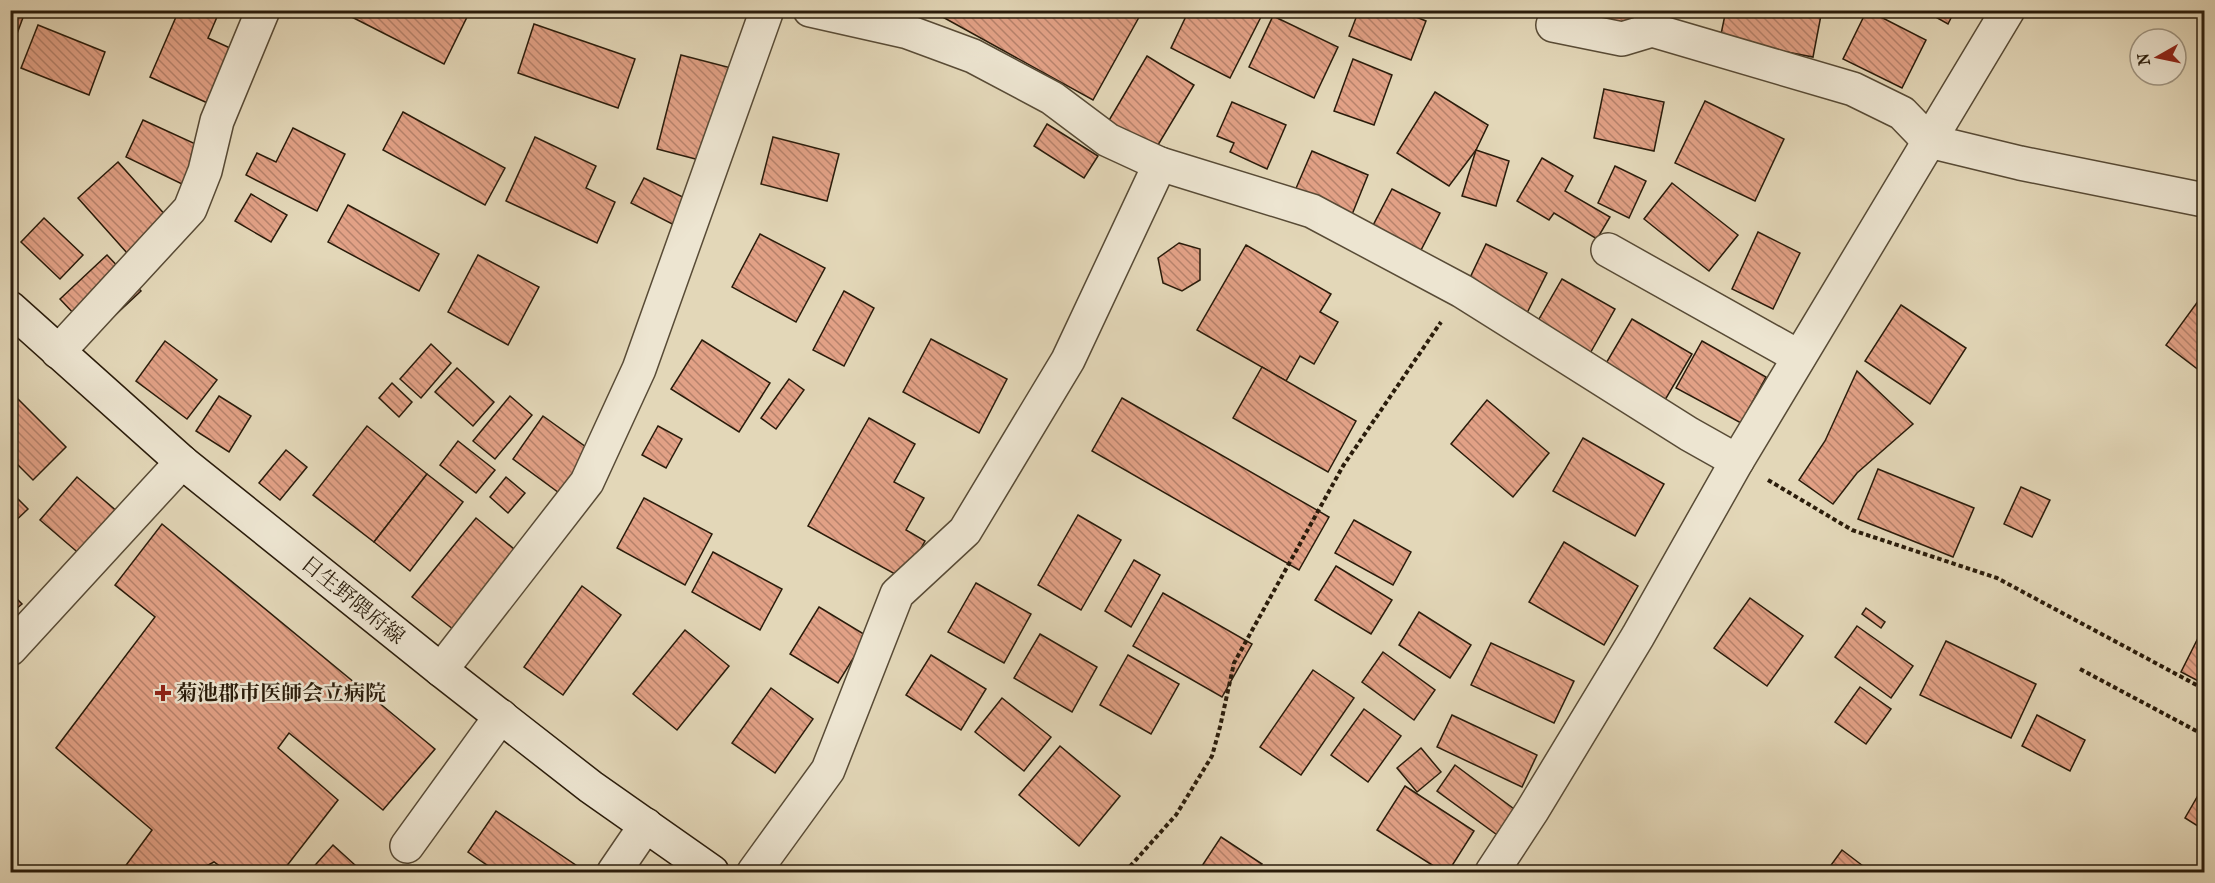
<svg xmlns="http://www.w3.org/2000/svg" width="2215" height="883" font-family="'IM FELL French Canon','Noto Serif JP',serif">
<defs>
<pattern id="building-back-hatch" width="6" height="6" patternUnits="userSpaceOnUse" patternTransform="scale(1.5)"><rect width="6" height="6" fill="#e2a186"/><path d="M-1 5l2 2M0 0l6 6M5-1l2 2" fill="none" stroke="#b7826c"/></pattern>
</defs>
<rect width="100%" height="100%" fill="#e3d7b8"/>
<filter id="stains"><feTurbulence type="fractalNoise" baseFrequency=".00333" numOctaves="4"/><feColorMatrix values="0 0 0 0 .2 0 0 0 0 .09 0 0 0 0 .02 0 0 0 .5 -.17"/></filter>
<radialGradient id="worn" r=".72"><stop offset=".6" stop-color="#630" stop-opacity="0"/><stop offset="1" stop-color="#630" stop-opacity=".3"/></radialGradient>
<g fill="url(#building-back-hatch)" stroke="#2a1c0b" stroke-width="1.5">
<polygon points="10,10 25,12 11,50 10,49"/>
<polygon points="179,10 220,10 208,38 248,56 223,110 150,77"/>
<polygon points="338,10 463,10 469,13 444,64"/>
<polygon points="930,10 1143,10 1093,100"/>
<polygon points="1189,10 1264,11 1230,78 1171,48"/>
<polygon points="1359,10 1399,10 1426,21 1411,60 1349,36"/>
<polygon points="1583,10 1636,10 1627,31"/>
<polygon points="1726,10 1822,10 1813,57 1720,39"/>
<polygon points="1867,10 1926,40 1902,88 1843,59"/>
<polygon points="1923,10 1955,10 1948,24"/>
<polygon points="1273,16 1338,47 1314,98 1249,67"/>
<polygon points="534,24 635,59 618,108 518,73"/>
<polygon points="38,25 105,52 89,95 21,68"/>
<polygon points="681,55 735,69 711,163 657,149"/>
<polygon points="1147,56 1194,85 1155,150 1108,122"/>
<polygon points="1353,59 1392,75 1374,125 1334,111"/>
<polygon points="1604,89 1664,102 1654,151 1594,138"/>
<polygon points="1435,92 1488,125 1476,150 1449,186 1397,153"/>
<polygon points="1705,101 1784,139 1755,201 1675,163"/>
<polygon points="1232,102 1286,125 1267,169 1230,152 1234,143 1217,136"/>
<polygon points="403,112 505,168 485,205 383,150"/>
<polygon points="143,120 200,146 182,184 126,157"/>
<polygon points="1047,124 1098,156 1084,178 1034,146"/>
<polygon points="293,128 345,154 317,211 246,175 257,153 276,162"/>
<polygon points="535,137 596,166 586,188 615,202 597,243 506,201"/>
<polygon points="773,137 839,154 827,201 761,184"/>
<polygon points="1476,150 1509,161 1496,206 1462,196"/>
<polygon points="1312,151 1368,175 1351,217 1294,193"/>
<polygon points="1542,158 1573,176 1565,191 1610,217 1597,239 1554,213 1549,220 1517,201"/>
<polygon points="118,162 184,236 144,272 78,198"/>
<polygon points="1615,166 1646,181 1629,218 1598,203"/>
<polygon points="644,178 699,205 686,231 631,203"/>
<polygon points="1672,183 1738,235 1709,271 1644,219"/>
<polygon points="1392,189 1440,213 1417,258 1369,233"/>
<polygon points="251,194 287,215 271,242 235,221"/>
<polygon points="348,205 439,254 419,291 328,242"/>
<polygon points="44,218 83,255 60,279 21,242"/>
<polygon points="1758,232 1800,253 1773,309 1732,289"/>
<polygon points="760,234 825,268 796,322 732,287"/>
<polygon points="1179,243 1200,249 1200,280 1182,291 1163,283 1158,258"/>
<polygon points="1486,244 1547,273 1527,313 1467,284"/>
<polygon points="1246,245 1331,294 1320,312 1338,322 1314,364 1300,356 1286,381 1197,330"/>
<polygon points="107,255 141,291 94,335 60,299"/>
<polygon points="478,255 539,287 508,345 448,312"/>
<polygon points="1562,279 1615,309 1588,357 1535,326"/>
<polygon points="844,291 874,308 844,366 813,350"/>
<polygon points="2204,293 2204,374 2166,345"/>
<polygon points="1901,305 1966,348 1930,404 1865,361"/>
<polygon points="1632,319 1692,354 1665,400 1605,365"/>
<polygon points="931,339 1007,379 979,433 903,392"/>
<polygon points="702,340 770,383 739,432 671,389"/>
<polygon points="165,341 217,380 187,419 136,381"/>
<polygon points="1702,341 1766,377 1741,423 1676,388"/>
<polygon points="431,344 451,363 421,398 400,379"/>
<polygon points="1262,367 1356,421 1328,472 1233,418"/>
<polygon points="457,368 494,402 473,426 435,392"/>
<polygon points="1857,371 1913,424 1857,473 1833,504 1799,480 1825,441"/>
<polygon points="789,379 804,390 776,429 761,418"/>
<polygon points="392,383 412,402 399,417 379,398"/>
<polygon points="219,396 251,416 229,452 196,431"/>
<polygon points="510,396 532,415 495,459 473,441"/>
<polygon points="1122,398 1329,517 1299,570 1092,451"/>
<polygon points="18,399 66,447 33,480 10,457 10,407"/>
<polygon points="1487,400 1549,453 1513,497 1451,444"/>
<polygon points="543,416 597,455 566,498 513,459"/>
<polygon points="869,418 915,444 894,482 924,498 906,530 925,541 904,579 808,526"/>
<polygon points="367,426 427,474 374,542 313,495"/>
<polygon points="658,426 682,439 666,468 642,455"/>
<polygon points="1583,438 1664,484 1635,536 1553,491"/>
<polygon points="458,441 495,470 476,493 440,465"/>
<polygon points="286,450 307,467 280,500 259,483"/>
<polygon points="1878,469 1974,508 1953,557 1858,519"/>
<polygon points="427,474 463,502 410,571 374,542"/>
<polygon points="77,477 119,513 82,556 40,520"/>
<polygon points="506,477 525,493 508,513 490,497"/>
<polygon points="2021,487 2050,500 2032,537 2004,524"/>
<polygon points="10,491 28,509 10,526"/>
<polygon points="644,498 712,534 685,585 617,548"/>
<polygon points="1078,515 1121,540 1081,610 1038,585"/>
<polygon points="476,518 535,566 472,644 412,597"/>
<polygon points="1354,520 1411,552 1393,585 1335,553"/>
<polygon points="162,524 435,749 383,810 289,733 278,748 338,800 282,872 228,872 214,862 195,872 121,872 152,830 56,748 155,617 115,585"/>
<polygon points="1564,542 1638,586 1604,645 1529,602"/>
<polygon points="713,552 782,589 760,630 692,592"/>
<polygon points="1134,560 1160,575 1131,627 1105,611"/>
<polygon points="1336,566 1392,600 1371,634 1315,600"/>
<polygon points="976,583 1031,614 1004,663 948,632"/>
<polygon points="582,586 621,615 563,695 524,667"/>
<polygon points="10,592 22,604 10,614"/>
<polygon points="1163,593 1252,644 1222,697 1133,646"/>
<polygon points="1750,598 1803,636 1767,686 1714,648"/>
<polygon points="819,607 867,636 838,683 790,654"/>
<polygon points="1866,608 1885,622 1881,628 1862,614"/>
<polygon points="1419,612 1471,645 1450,678 1399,645"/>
<polygon points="1857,626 1913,666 1891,698 1835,657"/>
<polygon points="2204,626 2204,684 2181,672"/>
<polygon points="685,630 729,666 677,730 633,694"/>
<polygon points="1040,634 1097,667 1072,712 1014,678"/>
<polygon points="1946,641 2036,684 2011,738 1920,695"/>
<polygon points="1491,643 1574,681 1554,723 1471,685"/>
<polygon points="1383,652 1435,690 1414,720 1362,682"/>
<polygon points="931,655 986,689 961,730 906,695"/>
<polygon points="1128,655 1179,684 1151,734 1100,705"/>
<polygon points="1313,670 1354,698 1301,775 1260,747"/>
<polygon points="1860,687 1891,709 1866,744 1835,722"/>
<polygon points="771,688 813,719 775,773 732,743"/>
<polygon points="1002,698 1051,737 1024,771 975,732"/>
<polygon points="1364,709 1401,736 1368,782 1331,755"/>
<polygon points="1452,715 1537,755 1522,787 1437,747"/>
<polygon points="2037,715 2085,740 2070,771 2022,746"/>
<polygon points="1060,746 1120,796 1079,846 1019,795"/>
<polygon points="1421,748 1441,772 1417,792 1397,768"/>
<polygon points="1455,765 1518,812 1500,837 1437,791"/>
<polygon points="2204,785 2204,830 2185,818"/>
<polygon points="1405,786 1474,831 1448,872 1443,872 1377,830"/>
<polygon points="496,811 586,872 497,872 468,852"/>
<polygon points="1221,837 1262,864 1256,872 1198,872"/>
<polygon points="333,845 355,865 349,872 309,872"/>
<polygon points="1842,850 1867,869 1864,872 1826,872"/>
</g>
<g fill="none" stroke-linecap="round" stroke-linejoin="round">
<g stroke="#584b36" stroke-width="36">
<g id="minor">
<polyline points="810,10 908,32 973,56 1052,98 1108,140 1160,164 1312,211 1462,291 1689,434 1737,461"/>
<polyline points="1650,10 1652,30 1853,89 1902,113 1929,141 2020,163 2204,200"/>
<polyline points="1553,25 1622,39 1652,30"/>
<polyline points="1608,250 1799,357"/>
<polyline points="58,352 190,209 205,171 217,121 263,10"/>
<polyline points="10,649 182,462"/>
<polyline points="441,670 587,482 639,369 767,10"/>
<polyline points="407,846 501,716"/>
<polyline points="614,872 646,825"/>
<polyline points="754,872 828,770 897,594 965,531 1068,360 1160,164"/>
<polyline points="1492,872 1532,811 1638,636 1737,461 2008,10"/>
</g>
</g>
<g stroke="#2a1c0b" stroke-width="36">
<polyline id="secondary" points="10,308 182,462 441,670 591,787 712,872"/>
</g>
<g stroke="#2a1c0b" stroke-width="4" stroke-dasharray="4.5 3" stroke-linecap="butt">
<polyline points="1768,480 1852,530 1997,578 2204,689"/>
<polyline points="2080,669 2204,735"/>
<polyline points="1125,872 1176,815 1212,756 1220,727 1234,663 1343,466 1441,322"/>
</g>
<use href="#minor" stroke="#ede5d1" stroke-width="33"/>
<use href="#secondary" stroke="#ede5d1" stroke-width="33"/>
</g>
<path fill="#8f2418" stroke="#ede5d1" stroke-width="2" d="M160 684h6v6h6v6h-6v6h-6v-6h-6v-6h6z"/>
<g text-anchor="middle" stroke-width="5" stroke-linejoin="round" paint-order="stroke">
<g font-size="21" fill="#2a1c0b" stroke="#ede5d1">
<text transform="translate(353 600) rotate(39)" y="7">日生野隈府線</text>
</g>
<g font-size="21" font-weight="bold" fill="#2a1c0b" stroke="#ede5d1" text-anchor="start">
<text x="176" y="700">菊池郡市医師会立病院</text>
</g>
</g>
<rect width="2215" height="883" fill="none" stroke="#e3d7b8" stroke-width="36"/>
<rect x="12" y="12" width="2191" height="859" fill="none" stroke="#2a1c0b" stroke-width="3"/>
<rect x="18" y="18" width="2179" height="847" fill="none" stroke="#2a1c0b" stroke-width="1.5"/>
<g transform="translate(2158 57) rotate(261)"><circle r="28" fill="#ede5d1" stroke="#9f9582" stroke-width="1.5"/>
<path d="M0-4.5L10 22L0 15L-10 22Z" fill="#8f2418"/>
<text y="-9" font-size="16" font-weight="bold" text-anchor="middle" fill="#2a1c0b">N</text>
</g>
<rect width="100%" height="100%" filter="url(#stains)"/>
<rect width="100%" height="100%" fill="url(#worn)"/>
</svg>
